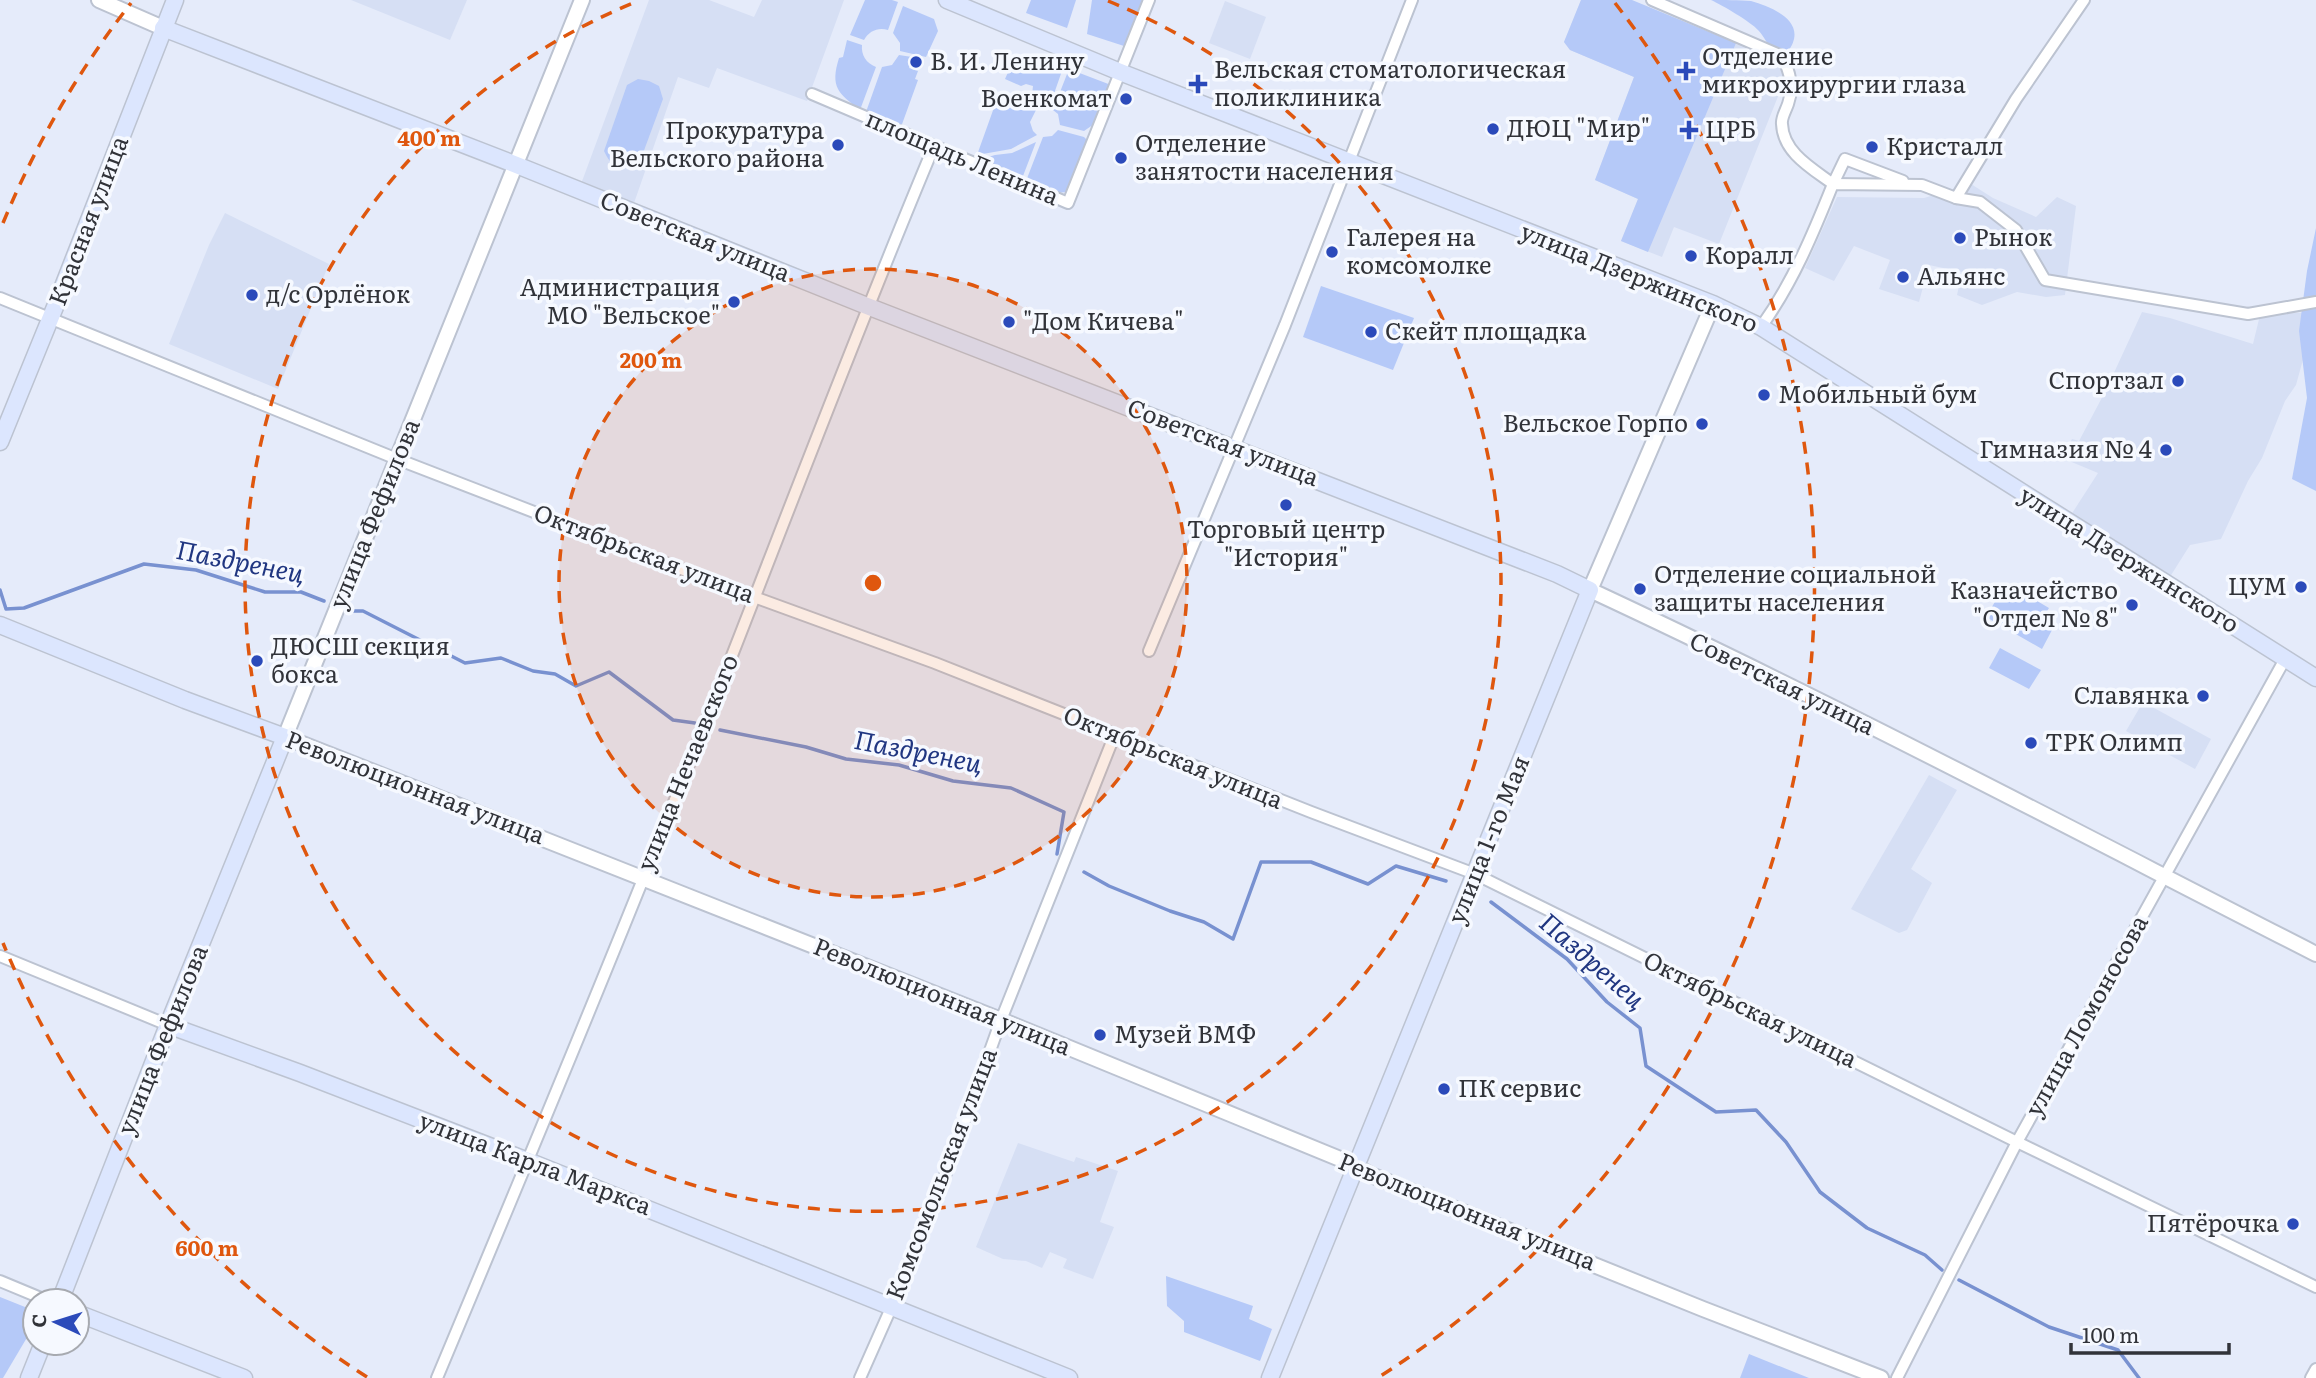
<svg xmlns="http://www.w3.org/2000/svg" width="2316" height="1378" font-family="Literata,serif">
<rect width="100%" height="100%" fill="#e5ebfa"/>
<g fill="#d6dff4">
<polygon points="351,0 467,0 450,40"/>
<polygon points="649,0 709,0 754,17 762,0 844,0 807,101 717,68 709,88 678,77 634,203 581,184"/>
<polygon points="1581,0 1631,0 1779,62 1785,79 1719,244 1674,227 1662,257 1621,241 1638,199 1595,180 1634,77 1570,50 1564,42"/>
<polygon points="1225,1 1266,17 1250,59 1209,43"/>
<polygon points="1971,184 1993,198 2036,217 2057,197 2076,206 2065,295 2046,297 2017,292 1982,305 1957,295 1962,272 1929,265 1919,302 1879,289 1890,260 1854,246 1834,281 1805,268 1837,197 1924,198"/>
<polygon points="225,213 329,264 278,389 169,344 209,245"/>
<polygon points="2142,312 2170,318 2253,344 2260,315 2316,312 2296,385 2285,401 2262,458 2248,481 2221,539 2190,545 2168,580 2069,518 2098,473 2062,458 2072,439 2079,441 2106,390"/>
<polygon points="2143,702 2211,739 2195,769 2126,731"/>
<polygon points="1929,775 1957,790 1911,869 1932,883 1907,930 1899,933 1851,909"/>
<polygon points="1018,1143 1074,1162 1076,1157 1118,1171 1100,1222 1114,1227 1093,1279 1063,1268 1067,1259 1050,1252 1042,1268 1026,1261 1003,1259 976,1247"/>
</g>
<g fill="#b5c9f8">
<path d="M865,0H892L898,2L888,30C878,27 869,31 864,40L850,35Z"/>
<polygon points="1031,0 1076,0 1067,28 1026,13"/>
<polygon points="1092,0 1142,0 1124,46 1087,34"/>
<polygon points="1581,0 1632,0 1736,43 1648,252 1621,241 1638,199 1595,180 1634,77 1570,50 1564,42"/>
<path d="M1711,0C1724,0 1740,0 1751,1C1775,8 1810,23 1787,53C1766,51 1770,43 1758,30C1751,22 1722,5 1711,0Z"/>
<polygon points="903,6 934,19 938,31 926,57 900,51 900,43 893,33"/>
<path d="M847,40L862,45C861,55 866,63 876,67L860,110C838,93 830,87 839,58L843,57Z"/>
<polygon points="899,55 912,57 909,68 918,71 915,79 918,80 901,127 866,112 882,67 892,65"/>
<polygon points="1033,57 1063,68 1049,108 1039,109 1029,95 1032,95 1033,86 1026,84 1021,86 1005,79 1010,68"/>
<polygon points="1069,69 1111,85 1097,122 1084,131 1060,125 1058,114 1053,110"/>
<path d="M638,79L649,81L659,86L663,99L639,164C621,171 612,169 604,151L627,85Z"/>
<polygon points="1026,98 1036,110 1030,122 1033,131 1037,135 1011,149 977,155 996,102 1022,110"/>
<polygon points="1058,130 1084,137 1088,141 1067,192 1055,193 1026,181 1043,137 1052,136"/>
<polygon points="1036,142 1023,176 978,160 995,155 1012,153"/>
<polygon points="2316,228 2316,491 2292,479 2307,398 2299,331 2307,271"/>
<polygon points="1321,286 1414,318 1393,370 1303,337"/>
<polygon points="2006,583 2049,608 2040,623 2052,630 2042,649 1986,617"/>
<polygon points="2000,648 2041,670 2029,689 1989,668"/>
<polygon points="1166,1276 1253,1306 1249,1319 1272,1329 1260,1361 1184,1332 1184,1321 1167,1306"/>
<polygon points="0,1297 35,1311 35,1324 3,1378 0,1378"/>
<polygon points="1749,1354 1809,1378 1740,1378"/>
</g>
<g fill="none" stroke-linecap="round" stroke-linejoin="round">
<g stroke="#7891d0" stroke-width="3.5">
<polyline points="0,590 6,609 24,608 144,564 196,570 265,592 301,592 324,601"/>
<polyline points="350,611 363,611 465,663 501,658 533,671 555,674 576,686 609,672 673,720 695,723"/>
<polyline points="720,730 806,747 846,759 899,765 953,781 1011,788 1064,812 1057,854"/>
<polyline points="1084,872 1109,886 1170,911 1204,922 1233,939 1261,862 1311,862 1368,884 1396,866 1446,881"/>
<polyline points="1491,902 1567,959 1607,1002 1640,1028 1646,1066 1716,1112 1756,1110 1786,1142 1820,1192 1867,1228 1925,1255 1942,1270"/>
<polyline points="1959,1280 2049,1327 2118,1350 2139,1378"/>
</g>
<g stroke="#bcc3d1" stroke-width="14">
<g id="minor">
<path d="M1652,0L1782,56C1790,72 1794,87 1788,104C1786,110 1781,118 1782,124C1783,153 1813,169 1833,184L1845,159L1903,181"/>
<polyline points="812,94 1068,203 1149,0"/>
<polyline points="1956,198 1980,202 2016,230 2045,280 2248,314 2316,302"/>
<polyline points="0,298 397,459 746,594 935,663 1311,812 1475,874 2017,1142 2316,1287"/>
<path d="M1761,327C1793,282 1813,234 1833,184L1922,185L1956,198L2016,99L2084,0"/>
<polyline points="1149,651 1285,325 1412,0"/>
<polyline points="0,956 168,1025"/>
<polyline points="0,1281 48,1301"/>
<path d="M437,1378C545,1120 653,860 754,599C813,447 871,296 934,146"/>
<polyline points="860,1378 891,1308 948,1168 1001,1020 1115,734"/>
<polyline points="1897,1378 2017,1142 2285,659"/>
<polyline points="2311,1378 2316,1369"/>
</g>
</g>
<g stroke="#bcc3d1" stroke-width="18">
<g id="tertiary">
<polyline points="99,0 163,28"/>
<polyline points="582,0 285,737 1001,1020 1345,1161 1371,1175 1703,1309 1881,1378"/>
<path d="M1713,304L1590,590C1835,704 2075,831 2316,954"/>
</g>
</g>
<g stroke="#bcc3d1" stroke-width="19">
<g id="secondary">
<polyline points="947,0 1120,72 1713,304 1761,327 2316,678"/>
<polyline points="163,28 514,164 867,306 1557,574 1590,590 1270,1378"/>
<polyline points="0,442 55,307 175,0"/>
<polyline points="0,625 185,700 285,737 168,1025 60,1301"/>
<polyline points="168,1025 300,1073 528,1161 1069,1378"/>
<polyline points="77,1313 244,1378"/>
<polyline points="29,1378 43,1343"/>
</g>
</g>
<use href="#minor" stroke="#fff" stroke-width="10"/>
<use href="#tertiary" stroke="#fff" stroke-width="14"/>
<use href="#secondary" stroke="#dce6fe" stroke-width="16"/>
</g>
<circle cx="873" cy="583" r="314" fill="#df570e" fill-opacity=".12"/>
<g fill="none" stroke="#df570e" stroke-width="3.5" stroke-dasharray="12 9">
<circle cx="873" cy="583" r="314"/>
<path d="M1108 1A628 628 0 1 1 638 1"/>
<path d="M367 1377A942 942 0 0 1 3 943M3 223A942 942 0 0 1 131 3M1615 3A942 942 0 0 1 1379 1377"/>
</g>
<g fill="#2b4aba" stroke="#f6f9ff" stroke-width="2.5">
<circle cx="916" cy="62" r="7"/>
<path d="M1682.5 60.5h7v7h7v7h-7v7h-7v-7h-7v-7h7z"/>
<path d="M1194.5 73.5h7v7h7v7h-7v7h-7v-7h-7v-7h7z"/>
<circle cx="1126" cy="99" r="7"/>
<circle cx="1493" cy="129" r="7"/>
<path d="M1685.5 119.5h7v7h7v7h-7v7h-7v-7h-7v-7h7z"/>
<circle cx="838" cy="145" r="7"/>
<circle cx="1872" cy="147" r="7"/>
<circle cx="1121" cy="158" r="7"/>
<circle cx="1960" cy="238" r="7"/>
<circle cx="1332" cy="252" r="7"/>
<circle cx="1691" cy="256" r="7"/>
<circle cx="1903" cy="277" r="7"/>
<circle cx="252" cy="295" r="7"/>
<circle cx="734" cy="302" r="7"/>
<circle cx="1009" cy="322" r="7"/>
<circle cx="1371" cy="332" r="7"/>
<circle cx="2178" cy="381" r="7"/>
<circle cx="1764" cy="395" r="7"/>
<circle cx="1702" cy="424" r="7"/>
<circle cx="2166" cy="450" r="7"/>
<circle cx="1286" cy="505" r="7"/>
<circle cx="2301" cy="587" r="7"/>
<circle cx="1640" cy="589" r="7"/>
<circle cx="2132" cy="605" r="7"/>
<circle cx="257" cy="661" r="7"/>
<circle cx="2203" cy="696" r="7"/>
<circle cx="2031" cy="743" r="7"/>
<circle cx="1100" cy="1035" r="7"/>
<circle cx="1444" cy="1089" r="7"/>
<circle cx="2293" cy="1224" r="7"/>
</g>
<g text-anchor="middle" stroke-width="7" stroke-linejoin="round" paint-order="stroke">
<g font-size="24" fill="#313339" stroke="#f6f9ff" text-anchor="start">
<text x="1702" y="65">Отделение<tspan x="1702" dy="28">микрохирургии глаза</tspan></text>
<text x="930" y="70">В. И. Ленину</text>
<text x="1214" y="78">Вельская стоматологическая<tspan x="1214" dy="28">поликлиника</tspan></text>
<text x="1112" y="107" text-anchor="end">Военкомат</text>
<text x="1507" y="137">ДЮЦ "Мир"</text>
<text x="1705" y="138">ЦРБ</text>
<text x="824" y="139" text-anchor="end">Прокуратура<tspan x="824" dy="28">Вельского района</tspan></text>
<text x="1135" y="152">Отделение<tspan x="1135" dy="28">занятости населения</tspan></text>
<text x="1886" y="155">Кристалл</text>
<text x="1346" y="246">Галерея на<tspan x="1346" dy="28">комсомолке</tspan></text>
<text x="1974" y="246">Рынок</text>
<text x="1705" y="264">Коралл</text>
<text x="1917" y="285">Альянс</text>
<text x="720" y="296" text-anchor="end">Администрация<tspan x="720" dy="28">МО "Вельское"</tspan></text>
<text x="266" y="303">д/с Орлёнок</text>
<text x="1023" y="330">"Дом Кичева"</text>
<text x="1385" y="340">Скейт площадка</text>
<text x="2164" y="389" text-anchor="end">Спортзал</text>
<text x="1778" y="403">Мобильный бум</text>
<text x="1688" y="432" text-anchor="end">Вельское Горпо</text>
<text x="2152" y="458" text-anchor="end">Гимназия № 4</text>
<text x="1286" y="538" text-anchor="middle">Торговый центр<tspan x="1286" dy="28">"История"</tspan></text>
<text x="1654" y="583">Отделение социальной<tspan x="1654" dy="28">защиты населения</tspan></text>
<text x="2287" y="595" text-anchor="end">ЦУМ</text>
<text x="2118" y="599" text-anchor="end">Казначейство<tspan x="2118" dy="28">"Отдел № 8"</tspan></text>
<text x="271" y="655">ДЮСШ секция<tspan x="271" dy="28">бокса</tspan></text>
<text x="2189" y="704" text-anchor="end">Славянка</text>
<text x="2045" y="751">ТРК Олимп</text>
<text x="1114" y="1043">Музей ВМФ</text>
<text x="1458" y="1097">ПК сервис</text>
<text x="2279" y="1232" text-anchor="end">Пятёрочка</text>
</g>
<g font-size="24" fill="#313339" stroke="#f6f9ff">
<text transform="translate(962 158) rotate(23)" y="8">площадь Ленина</text>
<text transform="translate(89 221) rotate(-69)" y="8">Красная улица</text>
<text transform="translate(695 237) rotate(22)" y="8">Советская улица</text>
<text transform="translate(1639 278) rotate(22)" y="8">улица Дзержинского</text>
<text transform="translate(1223 443) rotate(21)" y="8">Советская улица</text>
<text transform="translate(375 514) rotate(-68)" y="8">улица Фефилова</text>
<text transform="translate(644 554) rotate(21)" y="8">Октябрьская улица</text>
<text transform="translate(2129 560) rotate(32)" y="8">улица Дзержинского</text>
<text transform="translate(1782 684) rotate(26)" y="8">Советская улица</text>
<text transform="translate(1173 758) rotate(22)" y="8">Октябрьская улица</text>
<text transform="translate(688 763) rotate(-68)" y="8">улица Нечаевского</text>
<text transform="translate(415 788) rotate(21)" y="8">Революционная улица</text>
<text transform="translate(1489 840) rotate(-68)" y="8">улица 1-го Мая</text>
<text transform="translate(942 997) rotate(22)" y="8">Революционная улица</text>
<text transform="translate(1750 1010) rotate(26)" y="8">Октябрьская улица</text>
<text transform="translate(2087 1016) rotate(-61)" y="8">улица Ломоносова</text>
<text transform="translate(163 1040) rotate(-68)" y="8">улица Фефилова</text>
<text transform="translate(535 1164) rotate(21)" y="8">улица Карла Маркса</text>
<text transform="translate(942 1174) rotate(-69)" y="8">Комсомольская улица</text>
<text transform="translate(1467 1212) rotate(22)" y="8">Революционная улица</text>
</g>
<g font-size="26" font-style="italic" fill="#203681" stroke="#f6f9ff">
<text transform="translate(240 562) rotate(11)" y="9">Паздренец</text>
<text transform="translate(918 752) rotate(11)" y="9">Паздренец</text>
<text transform="translate(1592 961) rotate(41)" y="9">Паздренец</text>
</g>
</g>
<circle cx="873" cy="583" r="10" fill="#df570e" stroke="#f6f9ff" stroke-width="3.5"/>
<g font-size="21" text-anchor="middle" font-weight="bold" fill="#df570e" stroke="#f6f9ff" stroke-width="7" stroke-linejoin="round" paint-order="stroke">
<text x="429" y="146">400 m</text>
<text x="651" y="368">200 m</text>
<text x="207" y="1256">600 m</text>
</g>
<g transform="translate(56 1322) rotate(274)"><circle r="33" fill="#f6f9ff" stroke="#a7aab0" stroke-width="2"/>
<path d="M0-5L12 26L0 18L-12 26Z" fill="#2b4aba"/>
<text y="-10" font-size="19" font-weight="bold" text-anchor="middle" fill="#313339">С</text>
</g>
<path d="M2071 1343v10h158v-10" fill="none" stroke="#313339" stroke-width="3.5"/>
<text x="2082" y="1343" font-size="21" fill="#313339" stroke="#f6f9ff" stroke-width="5" paint-order="stroke">100 m</text>
</svg>
